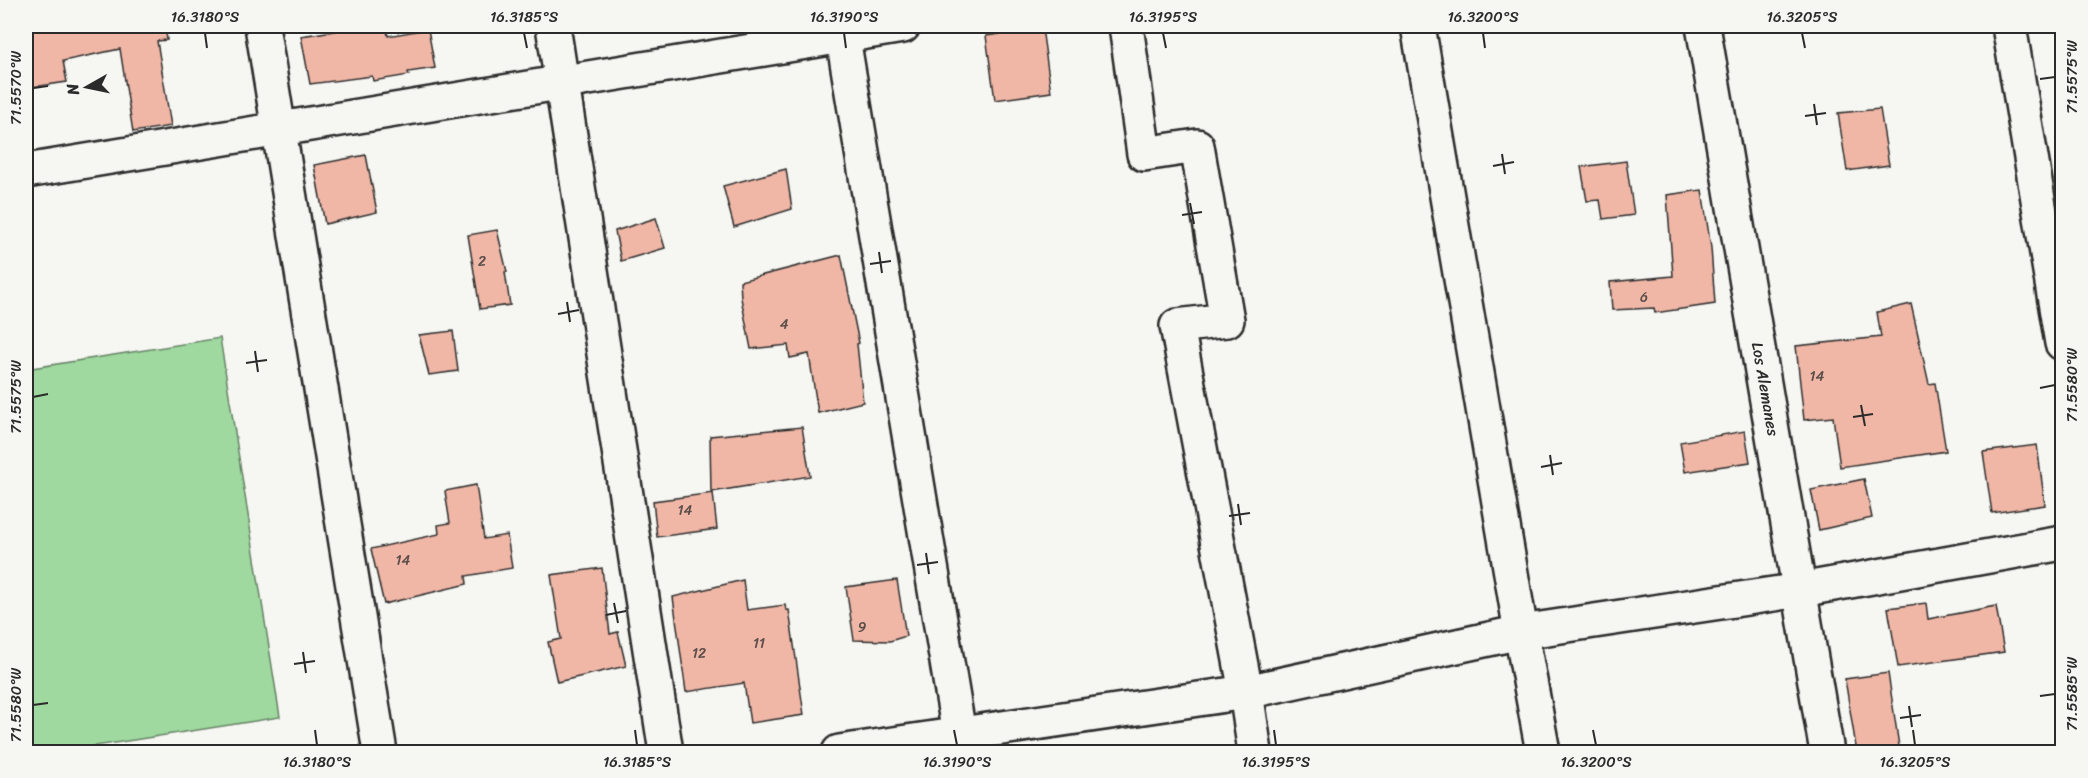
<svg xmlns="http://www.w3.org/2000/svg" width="2088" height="778" font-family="Sriracha,sans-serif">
<rect width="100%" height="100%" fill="#f6f6f2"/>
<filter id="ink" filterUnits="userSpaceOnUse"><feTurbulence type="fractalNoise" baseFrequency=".0167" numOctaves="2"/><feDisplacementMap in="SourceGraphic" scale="12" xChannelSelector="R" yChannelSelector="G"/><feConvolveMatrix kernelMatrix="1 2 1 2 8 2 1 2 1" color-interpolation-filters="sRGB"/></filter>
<g filter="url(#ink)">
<polygon fill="#9fd99f" stroke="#658265" stroke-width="1.5" points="220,338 280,717 57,752 26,752 26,369"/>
<g fill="#f0b7a7" stroke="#2b2b2b" stroke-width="1.5">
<polygon points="26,26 165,26 167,40 157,41 171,126 133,132 120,49 63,61 67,82 26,88"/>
<polygon points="367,26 386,26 388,36 428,29 435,68 408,72 409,75 373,81 372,76 310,84 301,36"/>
<polygon points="1042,28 1051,92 995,100 986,36"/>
<polygon points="1880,109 1889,165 1847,171 1838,113"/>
<polygon points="366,155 377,212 325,224 314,165"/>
<polygon points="1626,161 1634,215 1603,219 1600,200 1587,201 1581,167"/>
<polygon points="786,169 792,209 734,227 723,186"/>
<polygon points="1702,190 1711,248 1715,304 1655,313 1654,308 1612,310 1610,282 1673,276 1667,195"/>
<polygon points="656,218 665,248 621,261 615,231"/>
<polygon points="497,230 507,272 505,272 510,305 480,309 468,235"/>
<polygon points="841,255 859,343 857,344 863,402 818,413 809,354 790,358 788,345 751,349 741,298 740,281"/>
<polygon points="1911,304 1929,384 1935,383 1946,451 1840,467 1833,417 1804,420 1796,346 1881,337 1877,312"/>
<polygon points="453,331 458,371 429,375 419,335"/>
<polygon points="802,427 810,476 711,492 710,436"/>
<polygon points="1745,431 1750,462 1685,472 1680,442"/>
<polygon points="2037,445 2045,505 1992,513 1983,452"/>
<polygon points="1864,479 1872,518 1819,530 1811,490"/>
<polygon points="476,485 484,539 507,535 512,568 466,576 467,584 384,604 371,549 439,534 438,525 450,523 445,491"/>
<polygon points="713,493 717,529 657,537 653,501"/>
<polygon points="602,568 610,634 618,632 626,666 557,682 548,642 561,639 551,575"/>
<polygon points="743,580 747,610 785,605 786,610 789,610 804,715 750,723 744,683 686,692 673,597"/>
<polygon points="897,580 906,636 890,641 854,640 846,587"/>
<polygon points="1926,603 1928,619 1996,606 2004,652 1898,667 1888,608"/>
<polygon points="1888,673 1900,753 1857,753 1845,679"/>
</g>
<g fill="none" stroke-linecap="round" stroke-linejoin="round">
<g stroke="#2b2b2b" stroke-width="38">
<g id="minor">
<polyline points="262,26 380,752"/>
<polyline points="553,26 666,752"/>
<polyline points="841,26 962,752"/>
<polyline points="1126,26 1144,154 1197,146 1227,320 1177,326 1246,692 1255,752"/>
<polyline points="1418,26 1521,632 1543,752"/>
<polyline points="1703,26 1827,752"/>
<polyline points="2009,26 2062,343"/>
<polyline points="26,171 903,26"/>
<polyline points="839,752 1246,692 1521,632 1800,590 2062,543"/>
</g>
</g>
<use href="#minor" stroke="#f6f6f2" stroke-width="33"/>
</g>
</g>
<path fill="none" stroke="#2b2b2b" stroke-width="2" d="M205,33L207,48M524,33L527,48M844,33L846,48M1163,33L1166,48M1483,33L1485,48M1802,33L1805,48M2040,79L2055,77M33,88L48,86M1814,104L1817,125M1805,116L1826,113M1502,154L1505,174M1493,166L1514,162M1190,203L1194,224M1182,215L1202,212M879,252L882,273M870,264L891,261M567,302L570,322M558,314L579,310M255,351L258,372M246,363L267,360M2040,388L2055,385M33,397L48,394M1861,405L1865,426M1853,417L1873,414M1550,455L1553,475M1541,467L1562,463M1238,504L1241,525M1229,516L1250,513M926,553L929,574M917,565L938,562M614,603L618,623M606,615L626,611M303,652L306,673M294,664L315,661M2040,696L2055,694M33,705L48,703M1909,706L1912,727M1900,718L1921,715M315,730L317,745M635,730L637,745M954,730L957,745M1274,730L1276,745M1593,730L1596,745M1913,730L1915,745"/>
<g text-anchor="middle" stroke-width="6" stroke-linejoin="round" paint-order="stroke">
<g font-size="14" fill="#5c4e4a">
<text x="482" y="266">2</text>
<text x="1644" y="302">6</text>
<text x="784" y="329">4</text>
<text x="1817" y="381">14</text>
<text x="685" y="515">14</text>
<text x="403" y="565">14</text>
<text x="862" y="632">9</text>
<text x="759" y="648">11</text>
<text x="699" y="658">12</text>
</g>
<g font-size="16" fill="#2b2b2b" stroke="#f6f6f2">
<text transform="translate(1766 389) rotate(80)" y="6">Los Alemanes</text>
</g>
</g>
<rect width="2088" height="778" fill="none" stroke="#f6f6f2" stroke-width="66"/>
<g transform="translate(87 87) rotate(261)" stroke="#f6f6f2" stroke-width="4.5" paint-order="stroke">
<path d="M0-4.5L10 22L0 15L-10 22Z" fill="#2b2b2b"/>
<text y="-9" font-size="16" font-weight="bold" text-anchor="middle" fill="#2b2b2b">N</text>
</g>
<rect x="33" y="33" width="2022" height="712" fill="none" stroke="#2b2b2b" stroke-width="2"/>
<g font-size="15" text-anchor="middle" fill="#2b2b2b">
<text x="205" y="22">16.3180°S</text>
<text x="524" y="22">16.3185°S</text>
<text x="844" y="22">16.3190°S</text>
<text x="1163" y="22">16.3195°S</text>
<text x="1483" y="22">16.3200°S</text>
<text x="1802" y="22">16.3205°S</text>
<text transform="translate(2072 77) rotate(-90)" y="5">71.5575°W</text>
<text transform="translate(16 88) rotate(-90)" y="5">71.5570°W</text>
<text transform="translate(2072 385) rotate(-90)" y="5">71.5580°W</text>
<text transform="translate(16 397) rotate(-90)" y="5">71.5575°W</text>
<text transform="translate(2072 694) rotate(-90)" y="5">71.5585°W</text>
<text transform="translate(16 705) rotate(-90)" y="5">71.5580°W</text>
<text x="317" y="767">16.3180°S</text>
<text x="637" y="767">16.3185°S</text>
<text x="957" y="767">16.3190°S</text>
<text x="1276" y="767">16.3195°S</text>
<text x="1596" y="767">16.3200°S</text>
<text x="1915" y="767">16.3205°S</text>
</g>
</svg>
